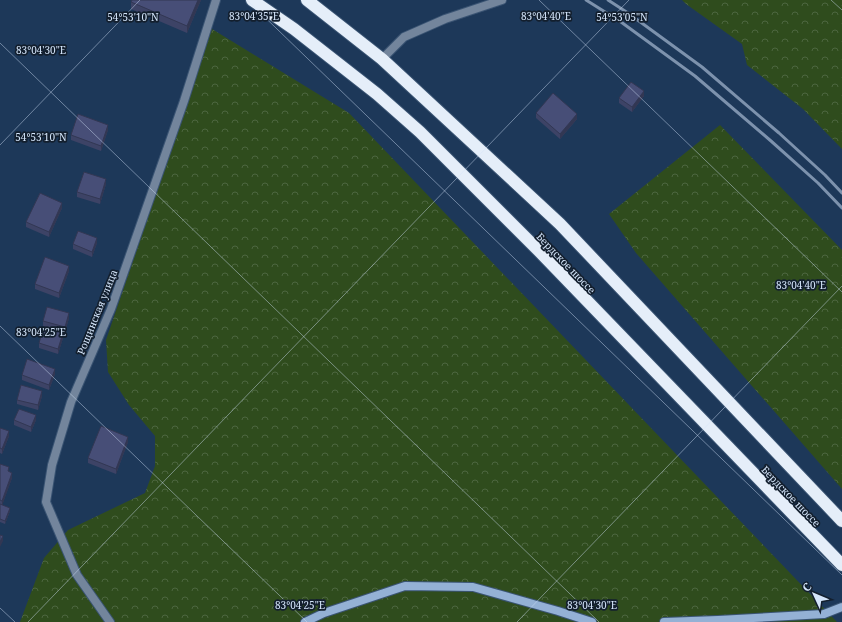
<svg xmlns="http://www.w3.org/2000/svg" width="842" height="622" font-family="'Noto Serif',serif">
<defs>
<pattern id="forest-crowns" width="20" height="18" patternUnits="userSpaceOnUse"><rect width="20" height="18" fill="#2f4c1d"/><path d="M2 6a3 3 0 1 1 6 0M12 15a3 3 0 1 1 6 0" fill="none" stroke="#4c663f"/></pattern>
</defs>
<rect width="100%" height="100%" fill="#1d3859"/>
<g fill="url(#forest-crowns)">
<polygon points="682,0 842,0 842,149 803,109 747,65 742,44 686,4"/>
<polygon points="212,29 349,113 837,622 20,622 44,558 68,530 145,493 155,466 155,436 129,405 108,372 106,340"/>
<polygon points="720,125 842,250 842,489 636,253 609,214"/>
</g>
<g fill="none" stroke-linecap="round" stroke-linejoin="round">
<g stroke="#3a5473" stroke-width="10">
<polyline id="lane" points="382,59 404,37 445,19 502,0"/>
</g>
<g stroke="#3a5473" stroke-width="10">
<polyline id="street" points="110,622 77,575 46,502 52,465 71,402 111,309 184,101 216,0"/>
</g>
<g stroke="#3a5473" stroke-width="10">
<g id="secondary">
<polyline points="305,622 324,613 405,586 473,587 558,611 592,622"/>
<polyline points="664,622 718,620 824,614 842,607"/>
</g>
</g>
<g stroke="#3a5473" stroke-width="14">
<g id="highway">
<polyline points="252,0 294,29 377,94 420,132 539,251 842,565"/>
<polyline points="307,0 382,59 560,224 842,521"/>
</g>
</g>
<use href="#lane" stroke="#73859c" stroke-width="8"/>
<use href="#street" stroke="#73859c" stroke-width="8"/>
<use href="#secondary" stroke="#94b1d5" stroke-width="8"/>
<use href="#highway" stroke="#e5eef9" stroke-width="12"/>
<g stroke="#7d92ad" stroke-width="3">
<polyline points="586,0 621,22 695,76 771,141 818,183 842,208"/>
<polyline points="608,0 628,13 702,67 779,133 825,175 842,193"/>
</g>
</g>
<g fill="#3d4366">
<polygon points="201,0 187,33 131,9 131,2"/>
<polygon points="644,96 632,112 619,103 619,98"/>
<polygon points="536,113 577,119 560,139 536,118"/>
<polygon points="108,130 101,151 71,140 71,135"/>
<polygon points="106,184 100,204 77,197 77,192"/>
<polygon points="62,208 49,237 26,227 26,222"/>
<polygon points="97,243 92,257 73,249 73,244"/>
<polygon points="69,271 59,298 35,289 35,284"/>
<polygon points="69,318 65,332 43,326 43,321"/>
<polygon points="63,338 58,354 39,348 39,343"/>
<polygon points="55,374 49,390 22,380 22,375"/>
<polygon points="42,396 38,410 17,404 17,400"/>
<polygon points="14,420 36,420 31,432 14,425"/>
<polygon points="0,428 9,436 2,454 0,453"/>
<polygon points="128,442 116,474 88,463 88,458"/>
<polygon points="0,464 9,472 12,478 2,505 10,511 5,524 0,522"/>
</g>
<g fill="#323753">
<polygon points="198,0 201,0 187,33 187,26"/>
<polygon points="644,91 644,96 632,112 632,107"/>
<polygon points="577,114 577,119 560,139 560,134"/>
<polygon points="108,125 108,130 101,151 101,146"/>
<polygon points="106,179 106,184 100,204 100,199"/>
<polygon points="62,203 62,208 49,237 49,232"/>
<polygon points="97,238 97,243 92,257 92,252"/>
<polygon points="69,266 69,271 59,298 59,293"/>
<polygon points="69,313 69,318 65,332 65,327"/>
<polygon points="63,333 63,338 58,354 58,349"/>
<polygon points="55,369 55,374 49,390 49,385"/>
<polygon points="42,391 42,396 38,410 38,405"/>
<polygon points="36,415 36,420 31,432 31,427"/>
<polygon points="9,431 9,436 2,454 2,449"/>
<polygon points="128,437 128,442 116,474 116,469"/>
<polygon points="12,473 12,478 2,506 2,501"/>
<polygon points="10,508 10,511 5,524 5,521"/>
<polygon points="3,536 3,541 0,547 0,542"/>
</g>
<g fill="#474e77" stroke="#323753">
<polygon points="132,0 198,0 187,26 131,2"/>
<polygon points="631,82 644,91 632,107 619,98"/>
<polygon points="553,93 577,114 560,134 536,113"/>
<polygon points="78,114 108,125 101,146 71,135"/>
<polygon points="84,172 106,179 100,199 77,192"/>
<polygon points="40,193 62,203 49,232 26,222"/>
<polygon points="78,231 97,238 92,252 73,244"/>
<polygon points="45,257 69,266 59,293 35,284"/>
<polygon points="47,307 69,313 65,327 43,321"/>
<polygon points="44,327 63,333 58,349 39,343"/>
<polygon points="27,359 55,369 49,385 22,375"/>
<polygon points="21,385 42,391 38,405 17,400"/>
<polygon points="19,409 36,415 31,427 14,420"/>
<polygon points="101,426 128,437 116,469 88,458"/>
<polygon points="0,428 9,431 2,449 0,448"/>
<polygon points="0,464 9,467 8,471 12,473 2,501 0,500"/>
<polygon points="0,504 10,508 5,521 0,519"/>
<polygon points="0,535 3,536 0,542"/>
</g>
<path fill="none" stroke="#d4e5fa" stroke-width="1" stroke-opacity="0.45" d="M247,0L842,575M539,0L842,292M831,0L842,10M0,43L599,622M0,145L140,0M0,326L307,622M0,608L15,622M28,622L629,0M517,622L842,286"/>
<g text-anchor="middle" stroke-width="3.5" stroke-linejoin="round" paint-order="stroke">
<g font-size="10" fill="#d4e5fa" stroke="#131f2e">
<text transform="translate(566 263) rotate(46)" y="4">Бердское шоссе</text>
<text transform="translate(97 312) rotate(-68)" y="4">Рощинская улица</text>
<text transform="translate(791 496) rotate(46)" y="4">Бердское шоссе</text>
</g>
</g>
<g font-size="10" text-anchor="middle" fill="#d4e5fa" stroke="#131f2e" stroke-width="3.5" stroke-linejoin="round" paint-order="stroke">
<text x="254" y="20">83°04'35"E</text>
<text x="546" y="20">83°04'40"E</text>
<text x="133" y="21">54°53'10"N</text>
<text x="622" y="21">54°53'05"N</text>
<text x="41" y="54">83°04'30"E</text>
<text x="41" y="141">54°53'10"N</text>
<text x="801" y="289">83°04'40"E</text>
<text x="41" y="336">83°04'25"E</text>
<text x="300" y="609">83°04'25"E</text>
<text x="592" y="609">83°04'30"E</text>
</g>
<g transform="translate(814 594) rotate(314)" stroke="#131f2e" stroke-width="3" paint-order="stroke">
<path d="M0-3L7 15L0 10L-7 15Z" fill="#d4e5fa"/>
<text y="-6" font-size="11" font-weight="bold" text-anchor="middle" fill="#d4e5fa">С</text>
</g>
</svg>
